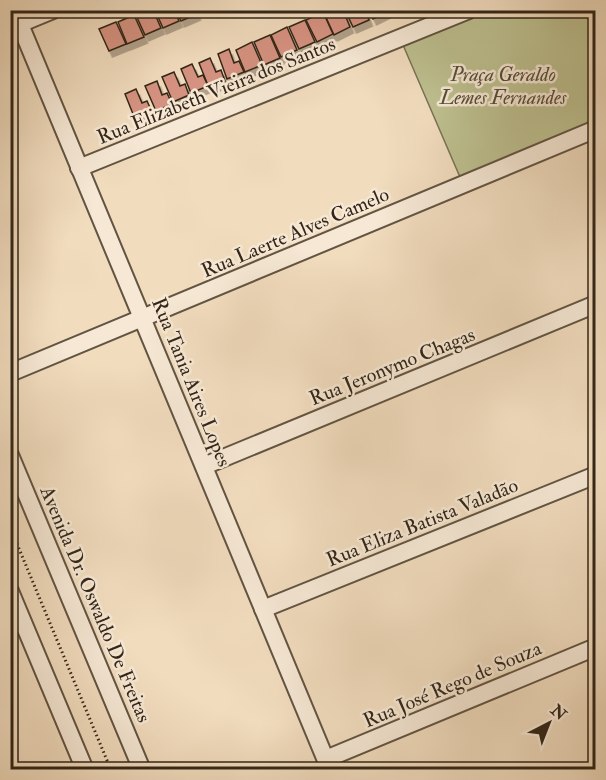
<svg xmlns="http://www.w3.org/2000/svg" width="606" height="780" font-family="'IM FELL Double Pica',serif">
<defs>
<filter id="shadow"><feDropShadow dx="3.5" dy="6" stdDeviation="0" flood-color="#0004"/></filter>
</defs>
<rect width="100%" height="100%" fill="#f1dcbe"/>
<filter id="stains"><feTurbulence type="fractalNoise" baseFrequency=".00333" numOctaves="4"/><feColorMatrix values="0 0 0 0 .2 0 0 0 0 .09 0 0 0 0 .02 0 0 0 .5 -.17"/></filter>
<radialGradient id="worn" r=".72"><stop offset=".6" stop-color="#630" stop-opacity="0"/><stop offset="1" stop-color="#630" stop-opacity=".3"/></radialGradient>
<polygon fill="#bdbf8f" stroke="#787254" stroke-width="1.5" points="469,11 595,11 595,129 463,184 400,38"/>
<g fill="#d69281" stroke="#332618" stroke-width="1.5" filter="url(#shadow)">
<polygon points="141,10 153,10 161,28 145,35 135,13"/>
<polygon points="155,10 174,10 179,21 163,28"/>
<polygon points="176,10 196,10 197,14 181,21"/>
<polygon points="329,10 343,10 350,27 334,35 324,13"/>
<polygon points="345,10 365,10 369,20 353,27"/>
<polygon points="369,10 389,10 389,11 373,19"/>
<polygon points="323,12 333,34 317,42 306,20"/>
<polygon points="134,15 144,37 127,44 118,22"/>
<polygon points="305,20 315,42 299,49 289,27"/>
<polygon points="116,22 126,44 109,51 99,29"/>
<polygon points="287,27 297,50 281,57 271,35"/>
<polygon points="270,35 280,58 264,65 254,42"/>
<polygon points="252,42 262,65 245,72 236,50"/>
<polygon points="229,49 234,63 239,61 244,72 227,79 218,54"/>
<polygon points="210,58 216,72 221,70 225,81 209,88 199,63"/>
<polygon points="192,64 198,77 203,75 208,86 191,93 181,69"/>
<polygon points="174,72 180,86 185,84 189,95 173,102 162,77"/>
<polygon points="157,81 162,95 167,93 172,104 156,111 145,86"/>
<polygon points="136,89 142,103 147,101 152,112 135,119 125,94"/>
</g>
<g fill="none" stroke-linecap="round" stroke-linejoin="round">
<g stroke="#625442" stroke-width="20">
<g id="minor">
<polyline points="14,10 330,770"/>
<polyline points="19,24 53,10"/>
<polyline points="79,168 469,10"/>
<polyline points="10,373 596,129"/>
<polyline points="10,455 142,770"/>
<polyline points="204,466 596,304"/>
<polyline points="10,591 85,770"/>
<polyline points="263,609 596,475"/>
<polyline points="326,759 596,647"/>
</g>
</g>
<polyline stroke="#332618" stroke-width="3" stroke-dasharray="1.5 3" stroke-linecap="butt" points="10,527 111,770"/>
<use href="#minor" stroke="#f6e8d5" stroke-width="16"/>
</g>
<g text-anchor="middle" stroke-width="5" stroke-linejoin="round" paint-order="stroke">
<g font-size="20" font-style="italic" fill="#564c36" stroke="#f6e8d5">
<text x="503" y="81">Praça Geraldo<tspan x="503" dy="23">Lemes Fernandes</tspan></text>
</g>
<g font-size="20" fill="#332618" stroke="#f6e8d5">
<text transform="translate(216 90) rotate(-22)" y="7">Rua Elizabeth Vieira dos Santos</text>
<text transform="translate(295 232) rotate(-23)" y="7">Rua Laerte Alves Camelo</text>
<text transform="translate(392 366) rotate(-22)" y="7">Rua Jeronymo Chagas</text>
<text transform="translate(192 382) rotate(68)" y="7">Rua Tania Aires Lopes</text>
<text transform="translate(422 522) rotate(-22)" y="7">Rua Eliza Batista Valadão</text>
<text transform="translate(96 604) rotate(67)" y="7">Avenida Dr. Oswaldo De Freitas</text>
<text transform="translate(452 684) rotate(-23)" y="7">Rua José Rego de Souza</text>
</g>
</g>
<rect width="606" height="780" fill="none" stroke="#f1dcbe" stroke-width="36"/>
<rect x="12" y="12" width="582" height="756" fill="none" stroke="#332618" stroke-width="3"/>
<rect x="18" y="18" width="570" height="744" fill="none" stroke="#332618" stroke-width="1.5"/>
<g transform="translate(549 723) rotate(42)" stroke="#f6e8d5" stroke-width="4.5" paint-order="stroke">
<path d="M0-4.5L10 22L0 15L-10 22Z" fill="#332618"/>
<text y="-9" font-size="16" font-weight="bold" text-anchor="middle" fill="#332618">N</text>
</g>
<rect width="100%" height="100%" filter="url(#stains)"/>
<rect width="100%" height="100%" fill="url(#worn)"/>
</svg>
